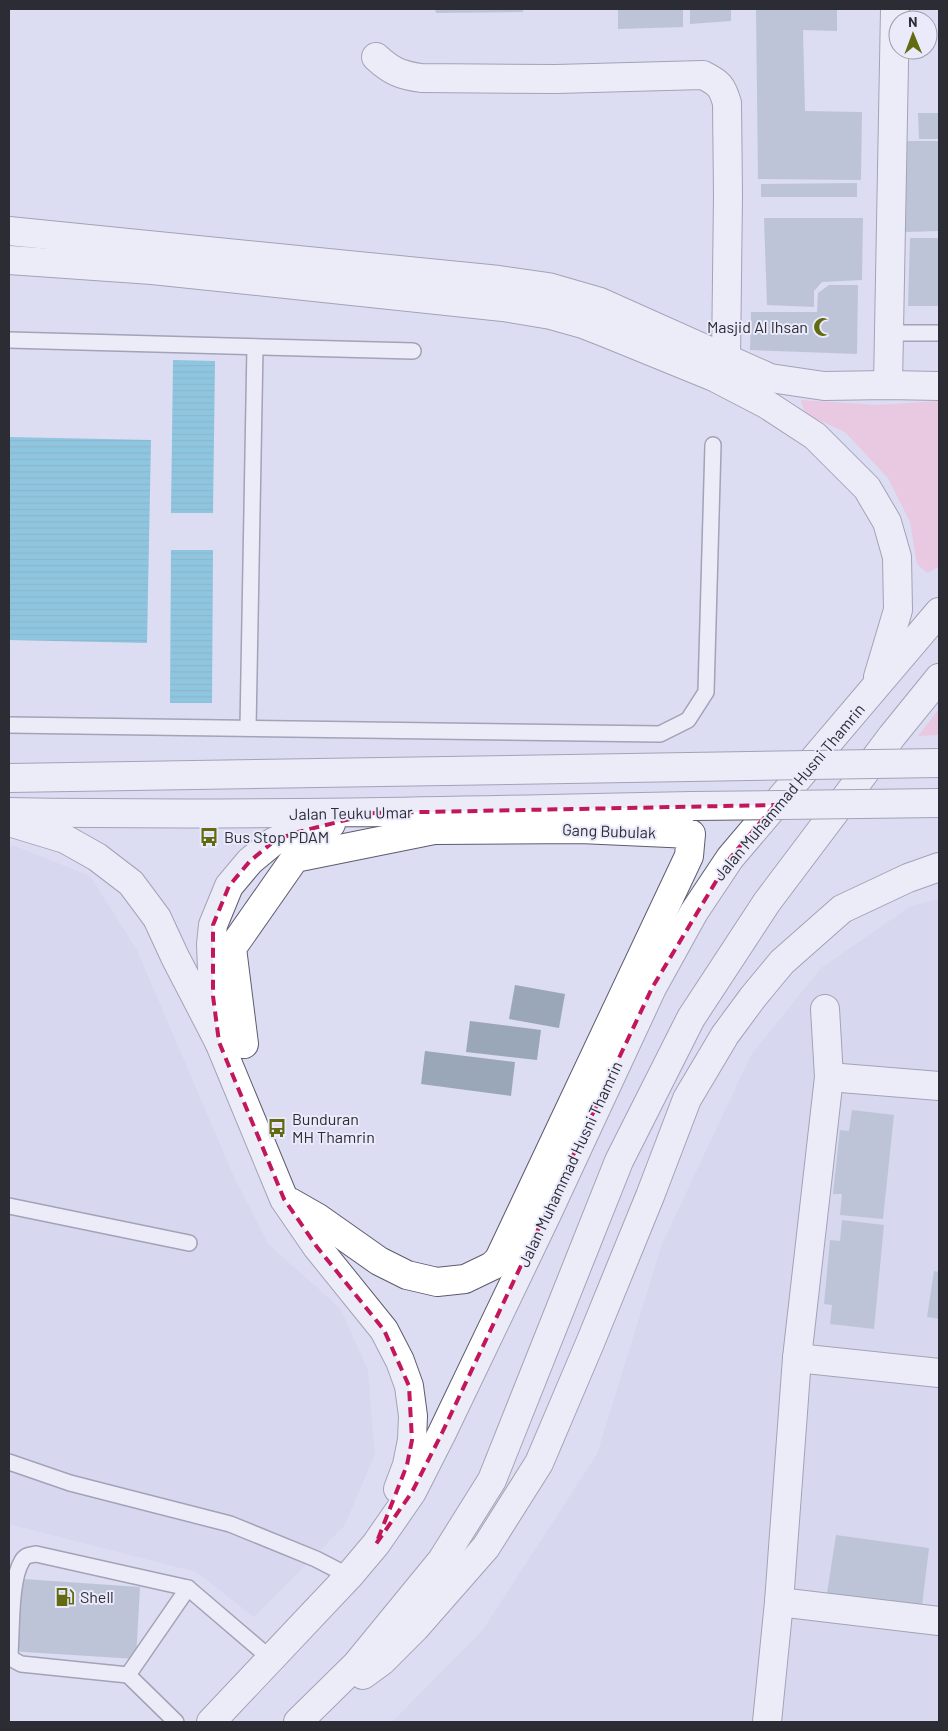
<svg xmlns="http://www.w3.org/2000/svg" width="948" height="1731" font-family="Barlow,sans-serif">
<defs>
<pattern id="water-rules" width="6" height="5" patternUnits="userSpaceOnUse" patternTransform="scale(1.25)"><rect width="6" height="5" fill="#30aac7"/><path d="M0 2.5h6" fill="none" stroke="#298ba2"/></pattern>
</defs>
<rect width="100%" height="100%" fill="#dcdcf2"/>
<g fill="#d0d0ed">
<polygon points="9,846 15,846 90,876 137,950 234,1177 269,1245 340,1308 368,1370 375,1454 345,1525 254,1617 196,1572 9,1524"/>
<polygon points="939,899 939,1722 392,1722 482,1631 597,1454 662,1244 751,1055 821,968 911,906"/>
</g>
<g fill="#f5b1cc">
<polygon points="801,400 877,405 939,401 939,567 927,573 917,564 910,522 888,478 845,432 805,414"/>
<polygon points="939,709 939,735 918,736"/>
</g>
<g fill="url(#water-rules)">
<polygon points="173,360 215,361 213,513 171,513"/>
<polygon points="9,437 151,440 147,643 9,640"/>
<polygon points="171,550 213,550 212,703 170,703"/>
</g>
<g fill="#99a7b8">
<polygon points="435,9 523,9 523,12 436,13"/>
<polygon points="618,9 683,9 683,27 618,29"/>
<polygon points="690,9 731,9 731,21 690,24"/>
<polygon points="756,9 837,9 837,31 803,30 805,111 862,112 861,180 758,179"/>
<polygon points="918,113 939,113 939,139 919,139"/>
<polygon points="904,141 939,141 939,231 905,232"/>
<polygon points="857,183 857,197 761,197 761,184"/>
<polygon points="764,218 863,218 862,280 822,282 814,291 814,307 767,305"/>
<polygon points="910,238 939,238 939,306 908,306"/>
<polygon points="829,285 858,285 857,354 750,350 751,312 817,312 818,293"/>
<polygon points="515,985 565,994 559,1028 509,1019"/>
<polygon points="470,1021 541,1030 537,1060 466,1052"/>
<polygon points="425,1051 515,1062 511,1096 421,1084"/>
<polygon points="852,1110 894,1115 883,1219 840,1215 842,1194 833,1194 840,1130 849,1131"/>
<polygon points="842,1220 884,1225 874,1329 830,1324 832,1305 824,1304 830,1240 840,1241"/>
<polygon points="934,1271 939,1272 939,1319 927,1317"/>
<polygon points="836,1535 929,1548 922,1606 827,1593"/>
<polygon points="9,1578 140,1587 136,1659 9,1651"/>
</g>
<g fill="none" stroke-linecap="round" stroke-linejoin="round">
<g stroke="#5d5c6f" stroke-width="18">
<g id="service">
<polyline points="889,333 939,333"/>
<polyline points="9,340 413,351"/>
<polyline points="9,725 660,734 688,720 706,692 713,445"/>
<polyline points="248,728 255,347"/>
<polyline points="9,1206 189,1243"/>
<polyline points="9,1462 70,1483 230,1524 316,1559 349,1576"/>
<polyline points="128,1675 188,1588"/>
<path d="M176,1722L128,1675L21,1664L12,1659L10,1653C12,1629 10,1580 22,1561C25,1555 30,1555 36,1554L188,1588L271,1659"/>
</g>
</g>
<g stroke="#5d5c6f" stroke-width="30">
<g id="minor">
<path d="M376,57C391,71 400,75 421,78L556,79L703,75C719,83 722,86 727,103L728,195L726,360"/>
<polyline points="888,385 895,9"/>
<polyline points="219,1042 244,1044 232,948 295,858 434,830 580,829 691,834 689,856 500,1257"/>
<polyline points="829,1077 939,1086"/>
<polyline points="797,1358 939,1373"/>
<polyline points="779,1602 939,1621"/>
<polyline points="767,1722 779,1602 797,1358 829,1077 825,1009"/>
</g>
</g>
<g stroke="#5d5c6f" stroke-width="30">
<g id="primary">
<polyline points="9,231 499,280 548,287 600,302 770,378 824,386 888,385 939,386"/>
<polyline points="9,260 152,270 503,307 551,315 583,324 606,333 714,377 766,404 815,436 867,488 887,522 897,557 898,610 878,677"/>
<polyline points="9,778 689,767"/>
<path d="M9,812C237,816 465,811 693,806"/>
<polyline points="9,822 65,839 97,857 131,883 157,918 175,957 219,1042 284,1199 317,1247 384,1330 400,1361 409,1386 413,1416 412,1440 407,1465 398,1489"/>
<polyline points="217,1024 213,996 211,944 213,925 229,886 250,861 273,842 294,833 331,824"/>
<polyline points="290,1202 318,1218 379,1261 407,1275 437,1282 465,1279 492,1266 535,1225"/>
<polyline points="363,1675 382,1661 415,1628 486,1547 539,1463 590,1343 650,1196 687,1099 725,1035 753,997 782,962 842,909 908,878 939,867"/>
<polyline points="211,1722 349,1576 376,1544 412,1492 442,1433 547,1214 652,988 694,912 730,858 939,612"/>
<polyline points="298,1722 356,1665 442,1560 492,1480 619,1161 691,1018 767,902 892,736 939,678"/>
</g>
</g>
<use href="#service" stroke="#fff" stroke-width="15"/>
<use href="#minor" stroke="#fff" stroke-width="28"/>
<use href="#primary" stroke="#fff" stroke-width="28"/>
<g stroke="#5d5c6f" stroke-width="30" stroke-linecap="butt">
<g id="primary-bridge">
<polyline points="689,767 938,763"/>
<polyline points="693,806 939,803"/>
</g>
</g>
<use href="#primary-bridge" stroke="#fff" stroke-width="28"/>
</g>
<path d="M0 0H948V1731H0ZM775,805L730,858L652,988L442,1433L412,1492L376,1544L407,1465L412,1440L409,1386L384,1330L317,1247L284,1199L219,1042L213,996V925L229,886L250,861L273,842L294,833L374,813Z" fill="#dcdcf2" fill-opacity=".55" fill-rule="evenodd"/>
<path fill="none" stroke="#c2185b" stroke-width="4" stroke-dasharray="10 6" stroke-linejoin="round" d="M775,805L730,858L652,988L442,1433L412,1492L376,1544L407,1465L412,1440L409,1386L384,1330L317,1247L284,1199L219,1042L213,996V925L229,886L250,861L273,842L294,833L374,813Z"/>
<defs>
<g id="mosque-bare" transform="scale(1.5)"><path d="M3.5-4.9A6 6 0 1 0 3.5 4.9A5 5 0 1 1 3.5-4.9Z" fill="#626b11" stroke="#eaeafb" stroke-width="2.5" paint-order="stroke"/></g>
<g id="bus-bare" transform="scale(1.5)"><path d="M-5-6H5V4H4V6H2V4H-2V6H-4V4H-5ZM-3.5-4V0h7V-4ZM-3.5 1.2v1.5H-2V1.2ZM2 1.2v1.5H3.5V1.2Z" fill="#626b11" stroke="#eaeafb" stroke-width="2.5" paint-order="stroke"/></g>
<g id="fuel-bare" transform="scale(1.5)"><path d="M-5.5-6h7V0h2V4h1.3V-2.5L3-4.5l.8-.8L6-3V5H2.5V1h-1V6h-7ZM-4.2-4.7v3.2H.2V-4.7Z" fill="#626b11" stroke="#eaeafb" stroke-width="2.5" paint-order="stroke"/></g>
</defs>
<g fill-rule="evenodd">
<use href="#mosque-bare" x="823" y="327"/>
<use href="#bus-bare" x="209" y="837"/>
<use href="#bus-bare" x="277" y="1128"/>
<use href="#fuel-bare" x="65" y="1597"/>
</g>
<g text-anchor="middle" stroke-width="4" stroke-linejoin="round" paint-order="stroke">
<g font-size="16" fill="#2c2c34" stroke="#eaeafb" text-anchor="start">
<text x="808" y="333" text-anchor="end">Masjid Al Ihsan</text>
<text x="224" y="843">Bus Stop PDAM</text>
<text x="292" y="1125">Bunduran<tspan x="292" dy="18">MH Thamrin</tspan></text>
<text x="80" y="1603">Shell</text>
</g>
<g font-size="16" fill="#2c2c34" stroke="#eaeafb">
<text transform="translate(789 792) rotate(-50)" y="6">Jalan Muhammad Husni Thamrin</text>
<text transform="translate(351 813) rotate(-1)" y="6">Jalan Teuku Umar</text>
<text transform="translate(609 831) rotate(2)" y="6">Gang Bubulak</text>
<text transform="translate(570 1164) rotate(-65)" y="6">Jalan Muhammad Husni Thamrin</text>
</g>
</g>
<rect width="948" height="1731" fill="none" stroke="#2c2c34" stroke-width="20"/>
<g transform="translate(913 35) rotate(359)"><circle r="24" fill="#eaeafb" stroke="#9e9eab"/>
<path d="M0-4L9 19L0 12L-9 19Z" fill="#626b11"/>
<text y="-8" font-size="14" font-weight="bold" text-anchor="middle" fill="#2c2c34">N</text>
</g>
</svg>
